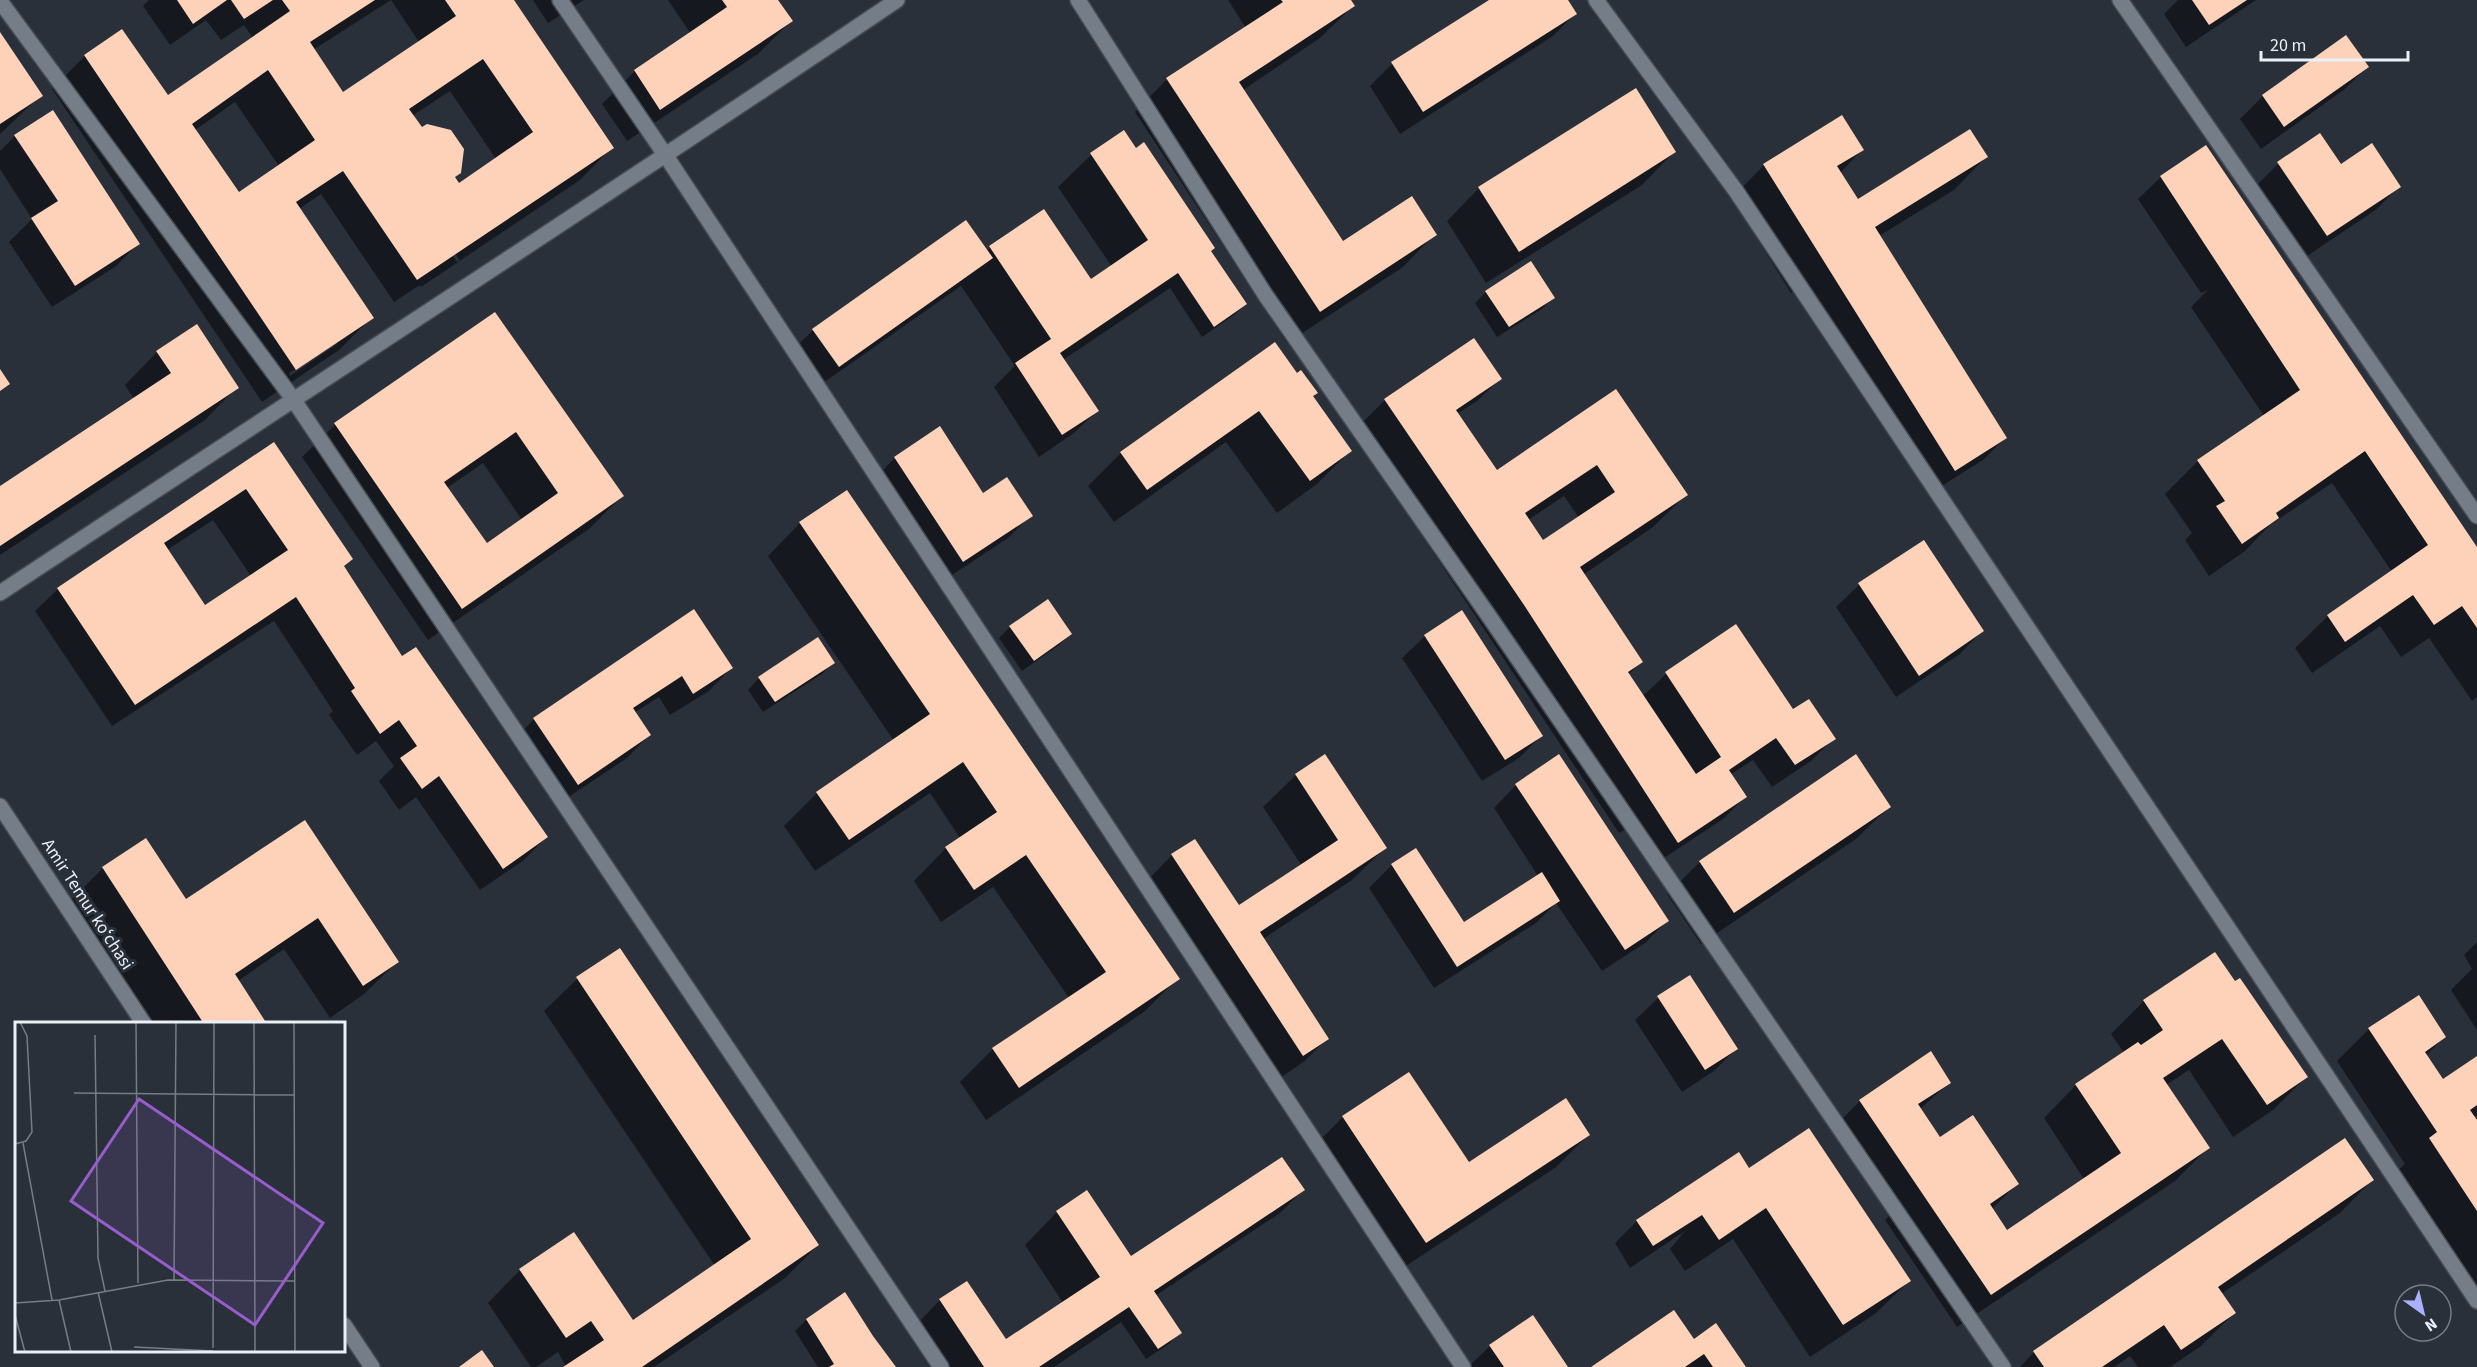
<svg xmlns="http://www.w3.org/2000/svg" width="2477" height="1367" font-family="'Source Sans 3',sans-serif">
<rect width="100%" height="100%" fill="#29303a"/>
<g fill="#0007" fill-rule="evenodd">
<path d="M149,0H512L612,147L580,180L421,287L420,285L394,302L321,194L299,209L372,317L339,350L262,402L52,89L85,56L122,31L167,97L253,38L244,25L221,40L206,20L170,45L143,6ZM391,0L419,42L343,94L313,50ZM450,91L496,159L459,185L412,116ZM235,102L279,166L238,194L195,130ZM424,214H428L460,261L457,262ZM337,341V344L290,376L289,373Z"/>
<polygon points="533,0 584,0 548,23"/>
<polygon points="668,0 777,0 791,21 758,54 627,141 602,104 635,71 691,34"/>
<polygon points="1228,0 1349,0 1353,6 1320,38 1243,90 1343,243 1435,234 1403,267 1287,343 1135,112 1167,79 1246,28"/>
<polygon points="1492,0 1566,0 1575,14 1553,36 1400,134 1370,86 1392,64"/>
<polygon points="2178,0 2256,0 2186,47 2164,14"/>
<polygon points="0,34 41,95 0,134"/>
<polygon points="2346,37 2367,67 2345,89 2261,149 2240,119 2263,96"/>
<polygon points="1124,132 1246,304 1234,315 1202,337 1170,288 1063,360 1097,411 1074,433 1039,457 994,387 1015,366 961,286 816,388 791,352 813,330 986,251 1044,211 1091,281 1112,267 1058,187 1091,155"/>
<polygon points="15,136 138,244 115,267 52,307 9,242 32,219 0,169 0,151"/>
<polygon points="1862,150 1840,173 1857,201 1986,157 1954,190 1879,236 2005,438 1983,460 1932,492 1802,285 1791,293 1732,198 1764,165"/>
<polygon points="1674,152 1642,185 1486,283 1447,221 1479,188"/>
<polygon points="2278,164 2341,166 2399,186 2377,209 2304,258 2256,186"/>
<polygon points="2161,177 2477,550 2477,697 2472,701 2429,638 2401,657 2380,626 2312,673 2295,648 2328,616 2392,572 2332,483 2270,525 2245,551 2209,576 2185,540 2192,533 2165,494 2198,461 2264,416 2191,307 2208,290 2201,293 2138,199"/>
<polygon points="1486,292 1553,297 1542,309 1497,337 1475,303"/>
<path d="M495,314L622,496L589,529L428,640L302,457L335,425ZM483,463L522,520L487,545L447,488Z"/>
<polygon points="1274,345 1350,451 1317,484 1277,513 1226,442 1114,522 1088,486 1121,453"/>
<polygon points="157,352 237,387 205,420 0,555 0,487 134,399 125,385"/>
<path d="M1500,379L1477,401L1457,414L1489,476L1615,391L1686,495L1653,527L1583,575L1641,662L1628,675L1642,697L1666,674L1736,626L1792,711L1834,738L1811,761L1772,787L1753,760L1730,775L1745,797L1723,819L1655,864L1631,826L1619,833L1421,534L1431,524L1363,422L1385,400ZM1564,496L1579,518L1543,542L1528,520Z"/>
<polygon points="939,428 982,495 1031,515 1008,538 940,583 872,481 895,458"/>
<path d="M274,444L351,559L343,567L402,658L546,837L524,860L480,890L416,797L399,810L379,781L394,766L376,741L357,755L329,715L333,711L274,621L112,726L35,611L58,589ZM213,520L251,576L205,607L167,550Z"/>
<polygon points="800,523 1178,978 1145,1011 986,1120 960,1082 993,1049 1069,998 993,887 941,922 914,881 946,848 960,838 930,793 815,871 784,826 817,793 894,741 768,556"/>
<polygon points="1923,542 1982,631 1960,654 1896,697 1836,607 1859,585"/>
<polygon points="694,611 731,668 709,691 670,715 659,697 634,713 649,735 627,758 555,806 512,742 534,719"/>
<polygon points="1010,627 1070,634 1059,645 1022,671 999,638"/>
<polygon points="1425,636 1541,736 1519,758 1482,781 1402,658"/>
<polygon points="817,639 833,663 822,674 763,712 748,690 759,678"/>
<polygon points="1296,775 1385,848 1352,880 1263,939 1327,1038 1305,1061 1280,1078 1140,888 1172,855 1238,907 1302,866 1263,807"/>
<polygon points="1516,785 1667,921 1645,943 1602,971 1556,903 1536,923 1434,988 1369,888 1392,865 1463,924 1538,876 1494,808"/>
<polygon points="1889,807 1856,839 1701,944 1667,894 1700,862"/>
<polygon points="304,822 397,962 364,994 330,1018 284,949 238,981 265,1024 150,1024 70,901 103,868 146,840 186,901"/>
<polygon points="2477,942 2477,1030 2451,990 2472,969 2464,955"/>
<polygon points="619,950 818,1245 785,1278 654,1367 566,1367 558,1352 536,1367 531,1367 488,1303 520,1270 632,1322 715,1266 544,1011 577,979"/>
<polygon points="2214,954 2306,1077 2273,1110 2233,1137 2189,1070 2166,1085 2208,1148 2175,1181 1957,1327 1885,1220 1895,1210 1837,1124 1860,1101 1930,1054 1949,1083 1920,1109 1940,1139 2017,1184 1992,1209 2007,1232 2084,1179 2044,1118 2076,1085 2124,1053 2111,1034 2144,1001"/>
<polygon points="1690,977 1736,1049 1714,1071 1682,1092 1635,1020 1658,998"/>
<polygon points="2369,1029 2444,1037 2426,1056 2443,1081 2477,1058 2477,1115 2473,1117 2477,1123 2477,1293 2397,1171 2405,1164 2337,1061"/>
<polygon points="1343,1117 1468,1164 1588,1135 1555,1168 1392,1275 1311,1149"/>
<polygon points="1743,1174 1909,1281 1876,1313 1810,1357 1733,1239 1685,1271 1670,1249 1685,1231 1630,1268 1615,1243 1637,1221"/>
<polygon points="2372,1180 2340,1213 2221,1294 2234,1313 2201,1346 2170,1367 2138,1367 2130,1356 2114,1367 2020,1367 2034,1352"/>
<polygon points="1303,1190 1280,1213 1155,1296 1180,1332 1169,1344 1146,1359 1121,1322 1054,1367 930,1367 908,1333 940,1300 1006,1342 1063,1303 1025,1245 1057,1212 1131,1259"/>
<polygon points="844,1294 894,1367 818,1367 795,1331 806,1320"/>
<polygon points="1694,1342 1744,1367 1594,1367"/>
<polygon points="1490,1346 1566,1367 1468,1367"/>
</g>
<g fill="#fed2b8" fill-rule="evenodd">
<polygon points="177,0 227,0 193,24"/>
<polygon points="231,0 273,0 244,19"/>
<path d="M282,0H375L310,42L343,92L456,16L445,0H514L614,148L417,280L343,171L296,202L374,318L296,370L84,55L122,29L168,95L290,11ZM483,59L533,132L459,183L455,177L461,173L464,149L451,130L427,124L422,127L409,109ZM268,70L315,140L239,192L192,124Z"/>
<polygon points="722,0 778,0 793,21 660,110 634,70 727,7"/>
<polygon points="1281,0 1351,0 1355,6 1239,82 1343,241 1412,196 1437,235 1320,312 1166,78 1283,2"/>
<polygon points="1489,0 1568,0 1577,14 1423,112 1391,62"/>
<polygon points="2192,0 2247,0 2209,25"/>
<polygon points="0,32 43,96 0,124"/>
<polygon points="2346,35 2369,67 2284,127 2262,95"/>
<polygon points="1636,88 1676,152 1519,252 1478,187"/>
<polygon points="53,110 140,244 75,286 31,218 58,201 14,135"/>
<polygon points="1842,115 1864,150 1837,166 1858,199 1970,129 1988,157 1875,227 2007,438 1955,471 1763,164"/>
<polygon points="1124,130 1136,148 1144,142 1215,248 1211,251 1247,304 1214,327 1178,273 1060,353 1099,411 1062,435 1015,363 1051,339 989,246 1044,209 1091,279 1148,240 1090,153"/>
<polygon points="2320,133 2341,164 2372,143 2401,187 2327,236 2277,162"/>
<polygon points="2206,145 2477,547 2477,628 2462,606 2434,625 2413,595 2345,642 2327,615 2428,545 2365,451 2276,513 2279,518 2242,544 2216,506 2225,501 2197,460 2300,390 2160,176"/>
<polygon points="966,220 993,258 839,367 812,329"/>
<polygon points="1531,261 1555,298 1509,327 1485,291"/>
<path d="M495,312L624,496L462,609L334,423ZM516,432L558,493L487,543L444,482Z"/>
<polygon points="197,324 239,388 0,546 0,486 171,373 156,351"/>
<path d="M1474,338L1502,379L1456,410L1497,470L1616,389L1688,495L1580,567L1643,662L1628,672L1696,774L1721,757L1665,672L1736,624L1793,709L1809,699L1836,739L1795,765L1776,738L1729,770L1747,797L1678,843L1524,605L1384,399ZM1597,465L1615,492L1543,540L1525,513Z"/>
<polygon points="1275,342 1297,373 1301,370 1318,393 1313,396 1352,451 1310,481 1259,411 1147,490 1120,452"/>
<polygon points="0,369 10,384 0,391"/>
<polygon points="940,426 983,493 1007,477 1033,516 963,562 894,457"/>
<path d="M274,442L353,559L344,566L402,656L416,647L548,837L503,869L439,776L422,789L400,758L417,746L399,720L380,734L351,691L355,688L296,597L135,705L57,588ZM246,489L288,550L205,605L164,543Z"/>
<polygon points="847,490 1180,979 1019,1088 992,1048 1106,972 1026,855 974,890 945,847 997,812 963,762 849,840 816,792 930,714 799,522"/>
<polygon points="1924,540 1984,631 1919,676 1858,583"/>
<polygon points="1048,599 1072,634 1034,661 1009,626"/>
<polygon points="694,609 733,668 693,694 682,676 633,708 651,735 578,785 533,718"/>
<polygon points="1462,610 1543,736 1505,760 1424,635"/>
<polygon points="818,637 835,663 775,702 758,677"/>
<polygon points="1325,754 1387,848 1260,932 1329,1039 1303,1056 1171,854 1195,839 1239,905 1338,840 1295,774"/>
<polygon points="1559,754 1669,921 1625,950 1515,784"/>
<polygon points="1856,754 1891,807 1734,913 1699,861"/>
<polygon points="305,820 399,962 363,986 318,918 235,974 267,1024 204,1024 102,867 146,838 186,899"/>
<polygon points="1416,848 1464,922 1542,872 1560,901 1457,967 1391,864"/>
<polygon points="620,948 819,1245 642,1367 563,1367 604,1340 591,1321 566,1338 519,1269 574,1232 633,1320 751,1239 576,977"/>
<polygon points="2215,952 2235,981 2240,978 2308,1077 2267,1105 2222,1039 2163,1078 2210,1148 1991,1295 1859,1100 1931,1051 1951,1083 1918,1104 1940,1137 1973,1115 2019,1184 1990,1204 2007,1230 2121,1153 2075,1084 2138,1042 2141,1045 2163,1030 2143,1000"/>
<polygon points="1690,975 1738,1049 1705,1070 1657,996"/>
<polygon points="2419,995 2446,1037 2425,1052 2443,1079 2477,1056 2477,1105 2470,1110 2477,1120 2477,1211 2429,1138 2437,1132 2368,1028"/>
<polygon points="1409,1072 1469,1162 1566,1098 1590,1135 1426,1243 1342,1116"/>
<polygon points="1809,1128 1911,1281 1843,1325 1766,1208 1719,1240 1702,1215 1653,1246 1636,1220 1739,1152 1749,1168"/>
<polygon points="2345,1138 2374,1180 2218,1287 2236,1313 2181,1350 2164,1325 2102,1367 2044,1367 2033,1351"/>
<polygon points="1282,1157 1305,1190 1154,1291 1182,1333 1158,1349 1129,1307 1039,1367 984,1367 939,1299 967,1281 1006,1339 1100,1277 1056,1211 1087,1190 1131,1256"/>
<polygon points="845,1292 873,1336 896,1367 829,1367 834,1364 806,1319"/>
<polygon points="1674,1310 1694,1339 1716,1323 1746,1367 1713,1367 1704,1354 1685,1367 1591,1367"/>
<polygon points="1533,1315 1568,1367 1504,1367 1489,1345"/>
<polygon points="482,1350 494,1367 459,1367"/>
</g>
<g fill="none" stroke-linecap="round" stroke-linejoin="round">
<g stroke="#464c54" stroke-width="18">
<g id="minor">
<polyline points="560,0 666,156 1463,1367"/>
<polyline points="1078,0 1266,296 1493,622 2003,1367"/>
<polyline points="1596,0 1736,191 2477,1301"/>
<polyline points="2120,0 2477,516"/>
<polyline points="0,1 293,399 941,1367"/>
<path d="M0,593C299,395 600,201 897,0"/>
<polyline points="0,806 144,1024"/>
<polyline points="344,1325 372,1367"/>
</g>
</g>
<use href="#minor" stroke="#757d89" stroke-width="15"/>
</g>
<g text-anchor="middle" stroke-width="6" stroke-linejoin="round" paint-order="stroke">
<g font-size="18" fill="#ebeff6" stroke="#29303a">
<text transform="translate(88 904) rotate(57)" y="6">Amir Temur koʻchasi</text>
</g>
</g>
<g transform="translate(15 1022)">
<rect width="330" height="330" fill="#29303a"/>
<path fill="none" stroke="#777c85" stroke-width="1.5" d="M121,0L123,261M239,0L240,330M279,0L280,330M80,13L83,236L90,269M59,71L280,73M8,121L37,278M0,122L11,119L17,110L12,14L5,0M159,258L161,0M83,270L97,330M44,278L56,330M0,281L44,278L153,258L280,259M0,293L10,330M119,325L198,329M198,326L199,0"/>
<path fill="#975dcd" fill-opacity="0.15" stroke="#975dcd" stroke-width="3" d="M124,77L308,201L240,303L56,179Z"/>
<rect width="330" height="330" fill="none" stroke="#ebeff6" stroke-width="3"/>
</g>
<g transform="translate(2423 1313) rotate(146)"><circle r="28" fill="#29303a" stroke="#777c85" stroke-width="1.5"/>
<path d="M0-4.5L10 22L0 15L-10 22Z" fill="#aab0fb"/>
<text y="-9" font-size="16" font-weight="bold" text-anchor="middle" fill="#ebeff6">N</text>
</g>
<path d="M2261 51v9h147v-9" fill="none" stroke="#ebeff6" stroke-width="3"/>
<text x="2270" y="51" font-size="18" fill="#ebeff6" stroke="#29303a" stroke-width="4.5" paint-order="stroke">20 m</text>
</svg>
